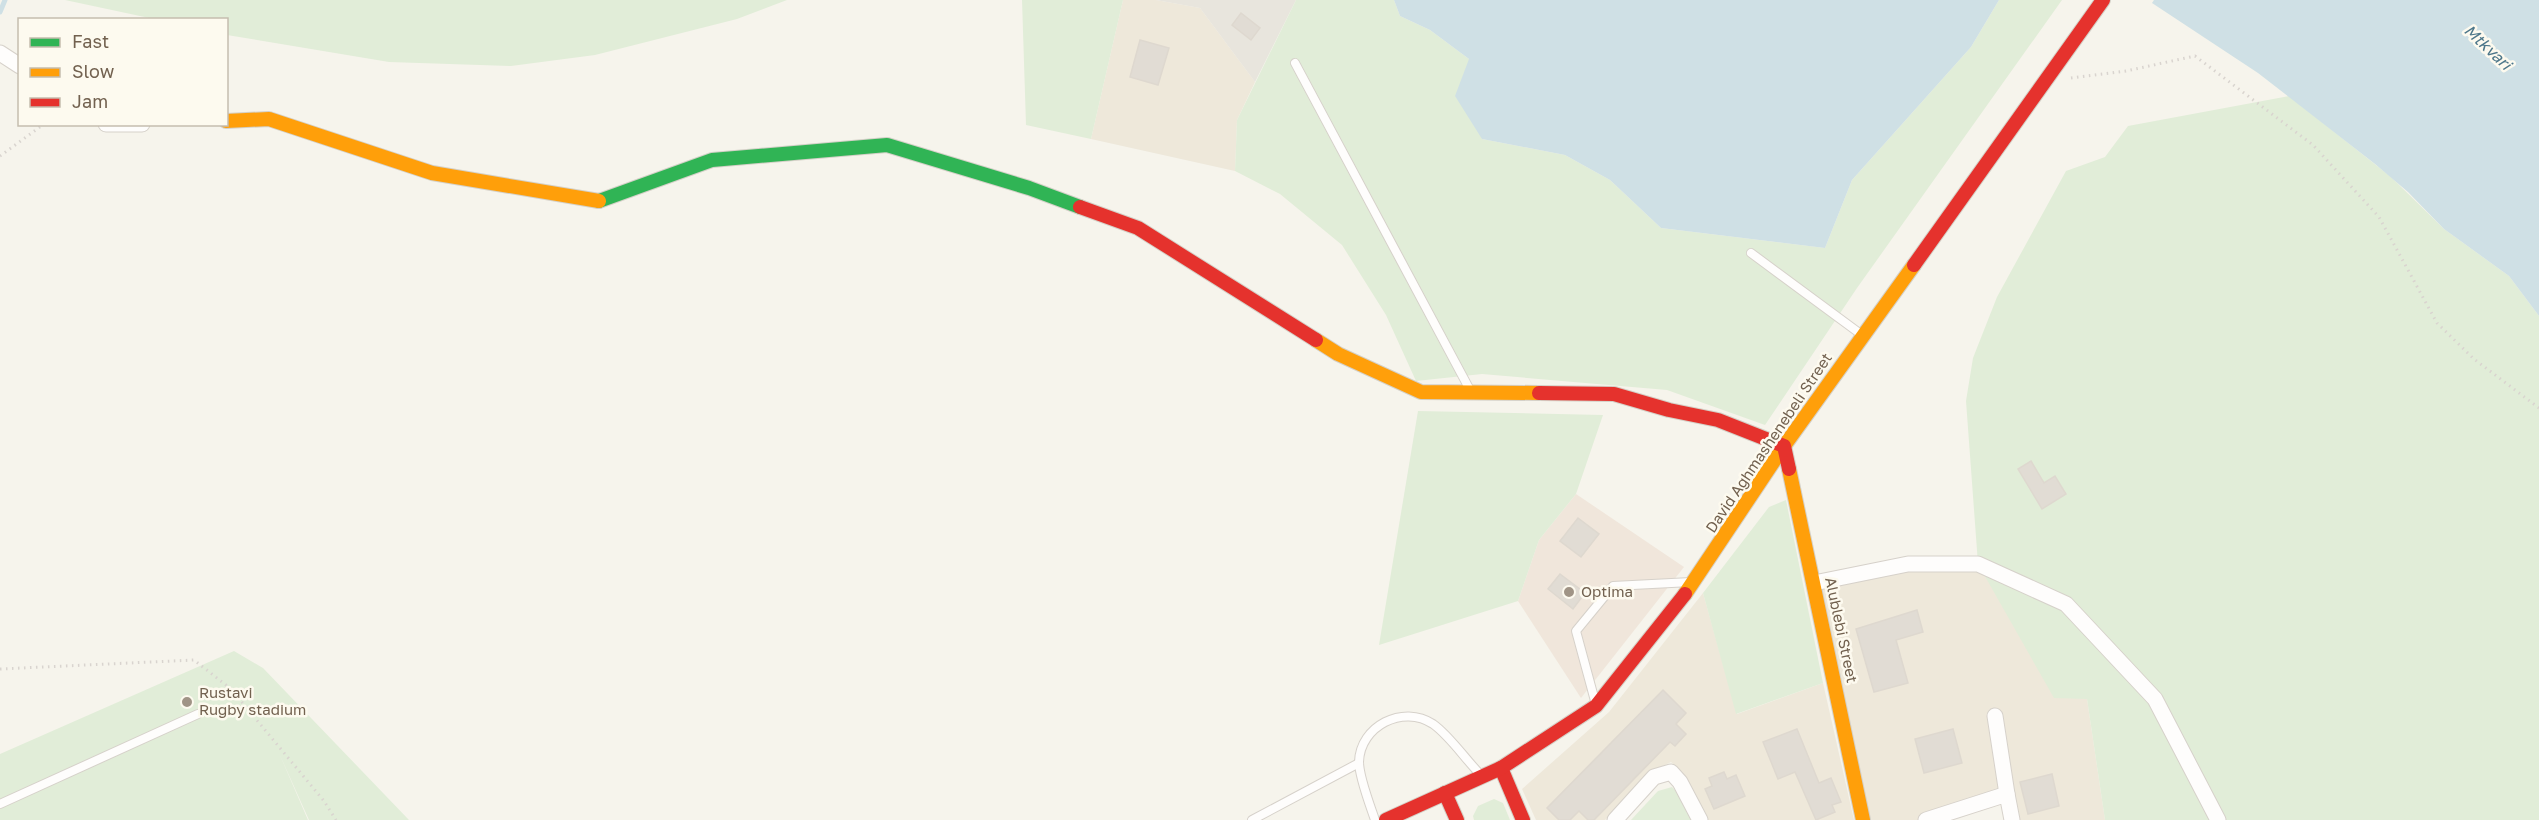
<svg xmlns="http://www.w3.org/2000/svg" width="2539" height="820" font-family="'Golos Text',sans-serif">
<rect width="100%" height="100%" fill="#f6f4ec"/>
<g fill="#eee8da">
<polygon points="1123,0 1156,0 1200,8 1255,82 1237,120 1235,171 1091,139"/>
<polygon points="1908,564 1978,564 2087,699 2105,820 2012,820 2007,795 1926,820 1863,820 1814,583"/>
<polygon points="1703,593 1737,714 1823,683 1854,820 1706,820 1683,773 1671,762 1655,770 1605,820 1536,820 1522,789 1609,712"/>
</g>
<polygon fill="#f0e6db" points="1576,494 1684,567 1581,698 1518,601 1539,540"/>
<polygon fill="#e8e5dd" points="1156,0 1296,0 1255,82 1200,8"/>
<g fill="#e1edd8">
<polygon points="65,0 787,0 737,19 595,55 511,66 389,62 227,35 226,20 154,19"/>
<polygon points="1022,0 1123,0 1091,139 1026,125"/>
<polygon points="1296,0 1394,0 1400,16 1430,30 1469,59 1482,139 1565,155 1610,180 1661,228 1825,248 1852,180 1971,47 1999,0 2062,0 1857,288 1765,425 1667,390 1482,374 1416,381 1386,315 1342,245 1280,194 1235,171 1237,120"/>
<polygon points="2289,96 2391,177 2444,229 2509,276 2539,316 2539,820 2105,820 2087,699 2054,698 1978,564 1966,401 1973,358 1997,297 2066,171 2105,157 2128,126"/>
<polygon points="1418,411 1603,415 1576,494 1539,540 1518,601 1379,645"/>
<polygon points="1786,500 1823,683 1736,714 1703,593 1769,507"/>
<polygon points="234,651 263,668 409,820 309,820 279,753 308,820 0,820 0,754"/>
<polygon points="1672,787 1680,795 1691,820 1631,820 1658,791"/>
<polygon points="1494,799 1503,803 1510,820 1474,820 1473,816 1478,806"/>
</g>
<g fill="#cfe0e5">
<polygon points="1394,0 1999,0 1971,47 1852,180 1825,248 1661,228 1610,180 1565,155 1482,139 1455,96 1469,59 1430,30 1400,16"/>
<polygon points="2154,0 2539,0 2539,316 2509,276 2444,229 2408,192 2375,164 2258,73 2152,3"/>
</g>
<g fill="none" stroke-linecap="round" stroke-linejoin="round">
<polyline stroke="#cfe0e5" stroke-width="5" points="0,12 5,0"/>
</g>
<g fill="#e1dcd4" stroke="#ded8cf" stroke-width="1.5">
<polygon points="1241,13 1260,28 1251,40 1232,25"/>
<polygon points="1140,40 1169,48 1158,85 1130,77"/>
<polygon points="2031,461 2044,483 2055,476 2066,494 2042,509 2018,469"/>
<polygon points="1578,518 1599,534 1581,557 1560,541"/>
<polygon points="1560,574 1585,593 1573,609 1548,589"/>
<polygon points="1917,610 1923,632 1896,640 1908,683 1874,692 1856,629"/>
<polygon points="1663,690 1686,713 1676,724 1686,734 1675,746 1670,742 1594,820 1588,820 1579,811 1570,820 1559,820 1547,808"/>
<polygon points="1797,729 1819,783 1831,778 1841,802 1832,805 1835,812 1816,820 1795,772 1778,779 1763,742"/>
<polygon points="1953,729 1962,763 1924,773 1915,739"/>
<polygon points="1724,772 1727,779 1736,775 1745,796 1714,809 1705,789 1712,786 1709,778"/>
<polygon points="2052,774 2059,806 2028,814 2020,782"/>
</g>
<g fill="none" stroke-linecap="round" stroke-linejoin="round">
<g stroke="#d6d1ca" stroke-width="10">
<g id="lane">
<polyline points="1295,63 1470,390"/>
<polyline points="1751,253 1862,335"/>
<polyline points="1595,701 1576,631 1613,586 1691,582"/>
<polyline points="0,804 198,714"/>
<polyline points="1252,820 1359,763"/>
<path d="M1375,820C1370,805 1359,777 1359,762C1360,726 1403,704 1433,724C1450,736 1465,759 1480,774"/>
</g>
</g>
<g stroke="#d6d1ca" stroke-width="17">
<g id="street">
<polyline points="0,53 20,66"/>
<polyline points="106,124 142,124"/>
<polyline points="1814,583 1908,564 1978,564 2066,604 2155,699 2218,820"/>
<polyline points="1995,716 2007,794"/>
<polyline points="1615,820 1654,777 1671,772 1680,782 1700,820"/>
<polyline points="1926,820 2007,794 2012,820"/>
</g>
</g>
<g stroke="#d4d0c7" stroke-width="16">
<polyline id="fast" points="599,201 712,160 887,145 1029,188 1080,207"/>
</g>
<g stroke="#d4d0c7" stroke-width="16">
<g id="slow">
<polyline points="226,121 269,119 432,173 599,201"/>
<polyline points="1316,340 1338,354 1421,392 1539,393"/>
<polyline points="1789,469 1863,820"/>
<polyline points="1685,594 1784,446 1914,265"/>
</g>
</g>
<g stroke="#d4d0c7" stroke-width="16">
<g id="jam">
<polyline points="1080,207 1138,228 1316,340"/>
<polyline points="1914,265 2103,0"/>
<polyline points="1539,393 1614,394 1669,410 1718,420 1784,446 1789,469"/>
<polyline points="1501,768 1523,820"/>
<polyline points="1445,793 1457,820"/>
<polyline points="1386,820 1501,768 1596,706 1685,594"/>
</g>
</g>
<g stroke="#d9d4cf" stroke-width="3" stroke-dasharray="1.5 4.5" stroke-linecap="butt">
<polyline points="2071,78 2126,71 2195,56 2313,145 2379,217 2437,323 2474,359 2539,408"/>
<polyline points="0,156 44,124"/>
<polyline points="0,669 194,660 231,689 324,801 336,820"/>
</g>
<use href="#lane" stroke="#fefdfc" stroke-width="8"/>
<use href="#street" stroke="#fefdfc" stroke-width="15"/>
<use href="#fast" stroke="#30b455" stroke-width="14"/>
<use href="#slow" stroke="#ff9f0a" stroke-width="14"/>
<use href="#jam" stroke="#e5322d" stroke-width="14"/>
</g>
<g fill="#a09486" stroke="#fdfaef" stroke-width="2">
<circle cx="1569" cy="592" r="6"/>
<circle cx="187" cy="702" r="6"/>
</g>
<g text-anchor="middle" stroke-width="5" stroke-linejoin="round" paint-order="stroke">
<g font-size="15" fill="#72614f" stroke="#fdfaef">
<text transform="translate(1769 443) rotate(-56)" y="5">David Aghmashenebeli Street</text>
<text transform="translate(1841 630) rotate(78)" y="5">Alublebi Street</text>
</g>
<g font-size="15" fill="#72614f" stroke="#fdfaef" text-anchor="start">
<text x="1581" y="597">Optima</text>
<text x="199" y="698">Rustavi<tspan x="199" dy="17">Rugby stadium</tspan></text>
</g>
<g font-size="16" font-style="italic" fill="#4d778a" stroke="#fdfaef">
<text transform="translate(2488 47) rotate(43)" y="6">Mtkvari</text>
</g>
</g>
<rect x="18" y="18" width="210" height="108" fill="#fdfaef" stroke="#c5bdaf" stroke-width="1.5"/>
<rect x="30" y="38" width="30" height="9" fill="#30b455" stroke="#c5bdaf" stroke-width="1.5"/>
<text x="72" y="48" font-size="18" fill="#72614f">Fast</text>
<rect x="30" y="68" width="30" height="9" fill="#ff9f0a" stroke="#c5bdaf" stroke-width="1.5"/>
<text x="72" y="78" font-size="18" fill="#72614f">Slow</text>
<rect x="30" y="98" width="30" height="9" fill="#e5322d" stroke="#c5bdaf" stroke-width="1.5"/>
<text x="72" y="108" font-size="18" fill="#72614f">Jam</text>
</svg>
